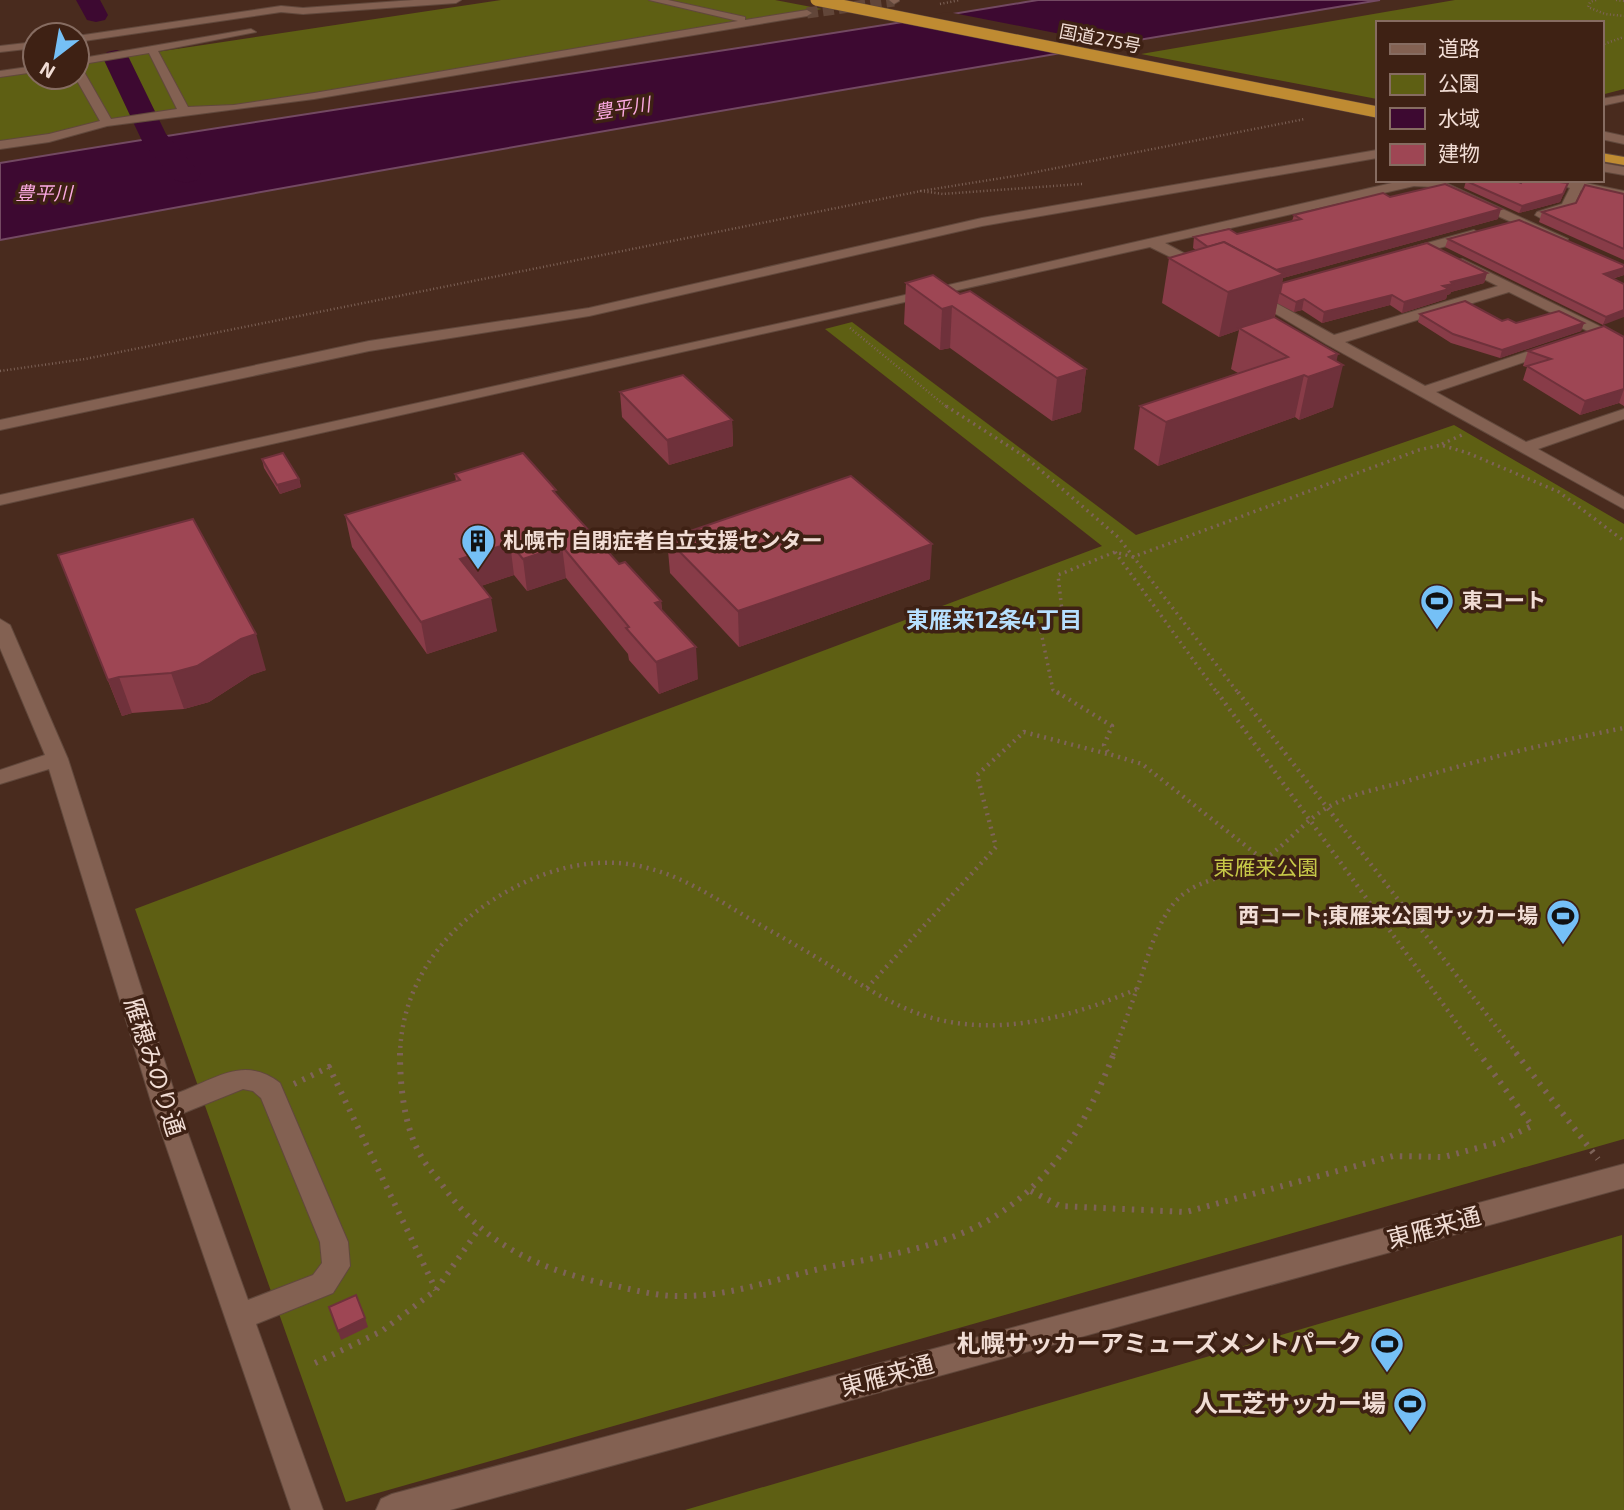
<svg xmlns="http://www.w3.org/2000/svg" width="1624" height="1510" font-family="'Exo 2','Noto Sans JP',sans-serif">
<rect width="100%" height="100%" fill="#492b1e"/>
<g fill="#5e5f13">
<polygon points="501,0 775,0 822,9 309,96 205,109 0,143 0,75 35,70 35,77 77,77 77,64"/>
<polygon points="1455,0 1624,0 1624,89 1601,95 1601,23 1377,23 1377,99 1141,54"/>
<polygon points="852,322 1136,535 1454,425 1624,524 1624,1139 346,1502 135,909 1102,546 825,329"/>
<polygon points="1622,1235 1624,1510 685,1510"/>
</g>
<path fill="#3d0931" stroke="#734962" stroke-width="2" d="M1038,0H1380C919,76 459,154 0,240V163C346,105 693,58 1038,0Z"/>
<polygon fill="#492b1e" points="948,12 1122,46 1064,55 893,21"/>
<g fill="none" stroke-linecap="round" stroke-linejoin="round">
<g fill="#3d0931" fill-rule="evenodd">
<polygon points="76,0 100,0 108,15 105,20 96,22 87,20"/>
<polygon points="116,50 125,52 129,58 166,134 201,174 197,180 186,183 175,180 143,143 103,58 107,52"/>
</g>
<polyline stroke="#624639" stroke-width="11" stroke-dasharray="11 5" stroke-linecap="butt" points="807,13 894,1"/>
<g stroke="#61483c" stroke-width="2">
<g id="minor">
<polygon points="414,0 461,0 456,3 303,14 281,12 77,42 77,36 281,6 303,8"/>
<polygon points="649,0 668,0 745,17 745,20 807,10 812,13 807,16 314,99 107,126 49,142 0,149 0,141 49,134 100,121 75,77 77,67 83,70 111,119 177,109 149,53 77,65 77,59 251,29 256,32 158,51 188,107 234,105 314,93 738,21"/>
<polygon points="889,0 899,0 899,1 894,4"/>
<polygon points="35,42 35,48 0,52 0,46"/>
<polygon points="35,66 35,72 0,77 0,71"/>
<polygon points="1624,95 1624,101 1601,106 1601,99"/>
<polygon points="1601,131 1624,136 1624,144 1601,139"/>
<polygon points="1377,150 1377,158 982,226 589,316 369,351 0,430 0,420 369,341 589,308 982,218"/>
<polygon points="1601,163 1624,167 1624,175 1601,171"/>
<polygon points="1405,180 1439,180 1568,239 1566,242 1556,242 1433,187 1414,186 1165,243 1208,266 1208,272 1203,273 1150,247 0,505 0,495 831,312"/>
<polygon points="1545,180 1571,180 1624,191 1624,199 1581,190 1572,210 1542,219 1535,215 1537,212 1562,204 1570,188"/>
<polygon points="1474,230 1481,234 1479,237 1407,257 1400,253 1402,250"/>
<polygon points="1462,259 1624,338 1624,349 1509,292 1345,342 1425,386 1547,345 1557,345 1560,348 1557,351 1436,392 1526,442 1624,409 1624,419 1538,449 1624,497 1624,509 1326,344 1246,296 1253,292 1258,293 1334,335 1498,286 1457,266 1457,260"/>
<path d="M0,619L10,625L68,759L175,1094C213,1081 243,1054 280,1083L348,1242L350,1266L333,1293L256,1324L323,1510H291L153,1108L49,769L0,784V770L45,755L0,648ZM243,1089L253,1091L261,1098L320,1242L322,1263L313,1275L248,1300L181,1114Z"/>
<polygon points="1624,1164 1624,1188 450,1510 376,1510 381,1499 392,1494"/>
</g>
</g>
<g stroke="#61483c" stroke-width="2">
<polygon id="highway" points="1601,153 1624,157 1624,165 1601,161"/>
</g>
<g stroke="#7e6358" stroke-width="2.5" stroke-dasharray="1 2.5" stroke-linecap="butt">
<polyline points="1596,0 1590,2 1588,7 1605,14 1624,16"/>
<polyline points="1616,0 1624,1"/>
<polyline points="940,4 960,0"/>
<polyline points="1601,45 1624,37"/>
<polyline points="1082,184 943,194 921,191 1021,175 1305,119"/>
<polyline points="850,328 948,408"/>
<polyline points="0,371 85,359 921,191"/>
</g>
<g stroke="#7e6358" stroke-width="3.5" stroke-dasharray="2 4.5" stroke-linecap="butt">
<polyline points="946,406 1024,456 1118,537 1239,694"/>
<polyline points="1442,444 1462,435"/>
<polyline points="1115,552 1218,694"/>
<polyline points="1059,694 1053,690 1040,627 1047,618 1062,611 1058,575 1115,552 1133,557 1419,450 1441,445 1468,453 1559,492 1624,541"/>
</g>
<g stroke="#7e6358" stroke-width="4.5" stroke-dasharray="2 5" stroke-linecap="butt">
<polyline points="1057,692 1112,726 1104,745 1109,754 1142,764 1265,861"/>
<polyline points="1217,692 1480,1055"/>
<polyline points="1238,692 1518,1055"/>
<polyline points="867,988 996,847 977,775 1024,732 1108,754"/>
<path d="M1137,989C1147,961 1155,925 1175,902C1196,878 1229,878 1256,864C1286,848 1305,817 1336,803C1358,792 1383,788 1407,781C1479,760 1551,742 1624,728"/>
<path d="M400,1055C401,999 429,949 473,914C522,876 589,850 651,869C685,878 715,898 745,916C776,934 807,951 837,970C868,989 900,1010 936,1019C1005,1036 1074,1016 1137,989"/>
<polyline points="1113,1055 1137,989"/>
</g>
<g stroke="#7e6358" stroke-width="6" stroke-dasharray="2.5 7" stroke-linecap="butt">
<path d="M400,1053C400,1086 404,1127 421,1156C427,1167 436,1176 443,1186C485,1246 541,1270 611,1285C635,1290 659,1297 684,1296C733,1296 781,1277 828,1267C884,1256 945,1247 994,1217C1055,1179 1089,1118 1114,1053"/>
<polyline points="1516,1053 1598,1159"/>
<polyline points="294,1084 329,1067 436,1290"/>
<polyline points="1031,1191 1060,1206 1186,1212 1393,1156 1444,1157 1496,1143 1532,1126 1479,1053"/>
<polyline points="315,1363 382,1331 436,1290 479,1229"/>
</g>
<use href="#minor" fill="#836152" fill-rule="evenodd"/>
<use href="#highway" fill="#bf8b32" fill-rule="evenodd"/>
<g stroke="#61483c" stroke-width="12" stroke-linecap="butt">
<polyline id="highway-bridge" points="816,0 1377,112"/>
</g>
<use href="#highway-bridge" stroke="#bf8b32" stroke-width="11"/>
</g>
<g fill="#883c48">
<polygon points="1466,181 1521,183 1568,183 1560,202 1519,213 1464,188"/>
<polygon points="1624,194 1624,260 1539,222 1542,212"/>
<polygon points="1390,197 1498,219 1283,278 1282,283 1487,273 1484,283 1451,292 1450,294 1447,295 1446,299 1402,313 1390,305 1322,323 1302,310 1294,312 1277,303 1275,317 1336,361 1333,407 1299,420 1295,417 1158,466 1134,449 1140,406 1238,373 1231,369 1239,330 1219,337 1162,303 1169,258 1196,250 1193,248 1194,237 1237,234 1292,221 1294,215"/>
<polygon points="1448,239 1624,265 1624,275 1612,279 1624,284 1603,325 1445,247"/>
<polygon points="906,283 960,294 1086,369 1081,412 1052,421 950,348 940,350 904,324"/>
<polygon points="1420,314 1502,321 1516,323 1584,323 1581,331 1500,358 1451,343 1418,322"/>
<polygon points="1624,337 1624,406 1619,403 1580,415 1523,380 1527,367 1523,366 1528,351"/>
<polygon points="620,392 732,420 733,446 669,465 622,417"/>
<polygon points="262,459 299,479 301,487 280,494 264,468"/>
<polygon points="455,474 557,496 619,564 661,601 662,610 698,679 659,694 629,660 628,654 566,578 527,591 514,575 481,586 497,631 427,654 352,547 345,515 456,482"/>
<polygon points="667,539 930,579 739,647 670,573"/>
<polygon points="58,555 266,670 251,675 209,702 184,709 132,713 122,716"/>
</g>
<g fill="#6f313b">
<polygon points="1568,183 1560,202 1519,213 1522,206"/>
<polygon points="1501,209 1498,219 1283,278 1274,319 1239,328 1239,330 1219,337 1228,292 1250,277"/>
<polygon points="1624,268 1624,275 1601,282 1604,274"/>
<polygon points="1487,273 1484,283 1451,292 1450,294 1447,295 1446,299 1402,313 1404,302 1451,282"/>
<polygon points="1392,295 1390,305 1322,323 1324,312"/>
<polygon points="1304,299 1302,310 1294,312 1296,302"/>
<polygon points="952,306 950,348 940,350 942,309"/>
<polygon points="1624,310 1624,317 1603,325 1606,317"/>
<polygon points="1584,323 1581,331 1500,358 1502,350"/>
<polygon points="1338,354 1335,368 1343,365 1333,407 1299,420 1308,377 1329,357"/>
<polygon points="1086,369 1081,412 1052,421 1057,378"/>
<polygon points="1304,375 1295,417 1158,466 1166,422"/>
<polygon points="1624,389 1619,403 1580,415 1585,401"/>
<polygon points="732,420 733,446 669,465 667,440"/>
<polygon points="299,479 301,487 280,494 277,485"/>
<polygon points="510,543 514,575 466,591 460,559"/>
<polygon points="932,544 930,579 739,647 738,611"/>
<polygon points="562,546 566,578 527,591 523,559"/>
<polygon points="491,598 497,631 427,654 421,622"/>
<polygon points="661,601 664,634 655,603"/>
<polygon points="256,634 266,670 251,675 209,702 184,709 171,673 241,639"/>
<polygon points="696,647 698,679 659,694 656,662"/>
<polygon points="119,677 132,713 122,716 108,680"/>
<polygon points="365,1318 368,1327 341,1340 338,1331"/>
</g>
<g fill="#9e4654" stroke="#6f313b" stroke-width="2">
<polygon points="1470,180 1514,180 1521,183 1523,180 1543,180 1568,183 1563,194 1522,206 1466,181"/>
<polygon points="1445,184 1501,209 1276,270 1224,242 1208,247 1194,237 1229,229 1237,234 1301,219 1294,215 1383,193 1390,197"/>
<polygon points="1585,185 1624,194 1624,249 1542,212 1576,203"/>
<polygon points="1519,220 1624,265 1624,268 1604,274 1624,284 1624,310 1606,317 1448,239"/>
<polygon points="1224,242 1284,274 1228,292 1169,258"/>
<polygon points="1427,243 1487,273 1451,282 1453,284 1443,286 1449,289 1404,302 1392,295 1324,312 1304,299 1296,302 1280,293 1282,283"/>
<polygon points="933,275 960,294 970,291 1086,369 1057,378 952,306 942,309 906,283"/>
<polygon points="1465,301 1502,321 1508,319 1516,323 1559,311 1584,323 1502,350 1453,334 1420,314"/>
<polygon points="1274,317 1338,354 1329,357 1343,365 1308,377 1304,375 1166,422 1140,406 1288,357 1239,328"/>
<polygon points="1604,326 1624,337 1624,389 1585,401 1527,366 1551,359 1528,351"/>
<polygon points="683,375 732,420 667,440 620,392"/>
<polygon points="283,453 299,479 277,485 262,459"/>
<polygon points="523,453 556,490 553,491 619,564 625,562 661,601 655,603 696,647 656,662 626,628 629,627 562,546 523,559 510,543 460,559 491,598 421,622 345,515 460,480 455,474"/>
<polygon points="851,476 932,544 738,611 667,539"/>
<polygon points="193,519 256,634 241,639 197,666 171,673 119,677 108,680 58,555"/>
<polygon points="356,1295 365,1318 338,1331 329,1307"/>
</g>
<defs>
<g id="building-pin" transform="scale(1.75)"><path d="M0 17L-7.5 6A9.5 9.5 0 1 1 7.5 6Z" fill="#75c0f6" stroke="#3e2114"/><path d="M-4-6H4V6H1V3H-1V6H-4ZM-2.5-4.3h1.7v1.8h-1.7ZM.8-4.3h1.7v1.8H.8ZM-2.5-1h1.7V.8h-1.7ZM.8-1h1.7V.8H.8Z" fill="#111"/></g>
<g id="stadium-pin" transform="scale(1.75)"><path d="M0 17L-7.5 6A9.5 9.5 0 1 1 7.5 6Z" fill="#75c0f6" stroke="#3e2114"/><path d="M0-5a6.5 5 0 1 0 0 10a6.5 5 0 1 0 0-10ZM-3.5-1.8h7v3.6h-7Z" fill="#111"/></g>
</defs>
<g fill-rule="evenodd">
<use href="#building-pin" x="478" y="541"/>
<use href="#stadium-pin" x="1437" y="601"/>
<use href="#stadium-pin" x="1563" y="916"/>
<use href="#stadium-pin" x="1387" y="1344"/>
<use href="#stadium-pin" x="1410" y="1404"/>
</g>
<g text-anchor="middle" stroke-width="7" stroke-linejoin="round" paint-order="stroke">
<g font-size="18" fill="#f1ddd5" stroke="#3e2114">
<text transform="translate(1100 39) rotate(11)" y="6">国道275号</text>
</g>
<g font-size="19" font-style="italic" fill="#fba9e1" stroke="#3e2114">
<text transform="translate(622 108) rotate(-9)" y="7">豊平川</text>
<text x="44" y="200">豊平川</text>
</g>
<g font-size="21" font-weight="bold" fill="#f1ddd5" stroke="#3e2114" text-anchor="start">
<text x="503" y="548">札幌市 自閉症者自立支援センター</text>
<text x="1462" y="608">東コート</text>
<text x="1538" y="923" text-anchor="end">西コート;東雁来公園サッカー場</text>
</g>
<g font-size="21" fill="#c6c848" stroke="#3e2114">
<text x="1266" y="875">東雁来公園</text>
</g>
<g font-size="23" font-weight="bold" fill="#b7dffe" stroke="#3e2114">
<text x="994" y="628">東雁来12条4丁目</text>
</g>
<g font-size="24" fill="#f1ddd5" stroke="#3e2114">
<text transform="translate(154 1067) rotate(72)" y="8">雁穂みのり通</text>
<text transform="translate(1434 1228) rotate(-15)" y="8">東雁来通</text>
<text transform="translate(887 1376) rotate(-15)" y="8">東雁来通</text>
</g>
<g font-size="24" font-weight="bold" fill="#f1ddd5" stroke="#3e2114" text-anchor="end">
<text x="1362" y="1352">札幌サッカーアミューズメントパーク</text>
<text x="1386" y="1412">人工芝サッカー場</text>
</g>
</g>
<rect x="1376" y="21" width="228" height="161" fill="#3e2114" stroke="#866c61" stroke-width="2"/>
<rect x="1390" y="44" width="35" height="10" fill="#836152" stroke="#866c61" stroke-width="2"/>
<text x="1438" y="56" font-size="21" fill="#f1ddd5">道路</text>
<rect x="1390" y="74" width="35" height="21" fill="#5e5f13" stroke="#866c61" stroke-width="2"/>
<text x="1438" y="91" font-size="21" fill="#f1ddd5">公園</text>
<rect x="1390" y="108" width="35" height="21" fill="#3d0931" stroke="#866c61" stroke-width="2"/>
<text x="1438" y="126" font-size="21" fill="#f1ddd5">水域</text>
<rect x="1390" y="144" width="35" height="21" fill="#9e4654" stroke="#866c61" stroke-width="2"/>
<text x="1438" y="161" font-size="21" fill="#f1ddd5">建物</text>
<g transform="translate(56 56) rotate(211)"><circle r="33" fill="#3e2114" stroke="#866c61" stroke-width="2"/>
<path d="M0-5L12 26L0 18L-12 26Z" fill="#75c0f6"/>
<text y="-10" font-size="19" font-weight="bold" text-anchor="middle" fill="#f1ddd5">N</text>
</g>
</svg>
